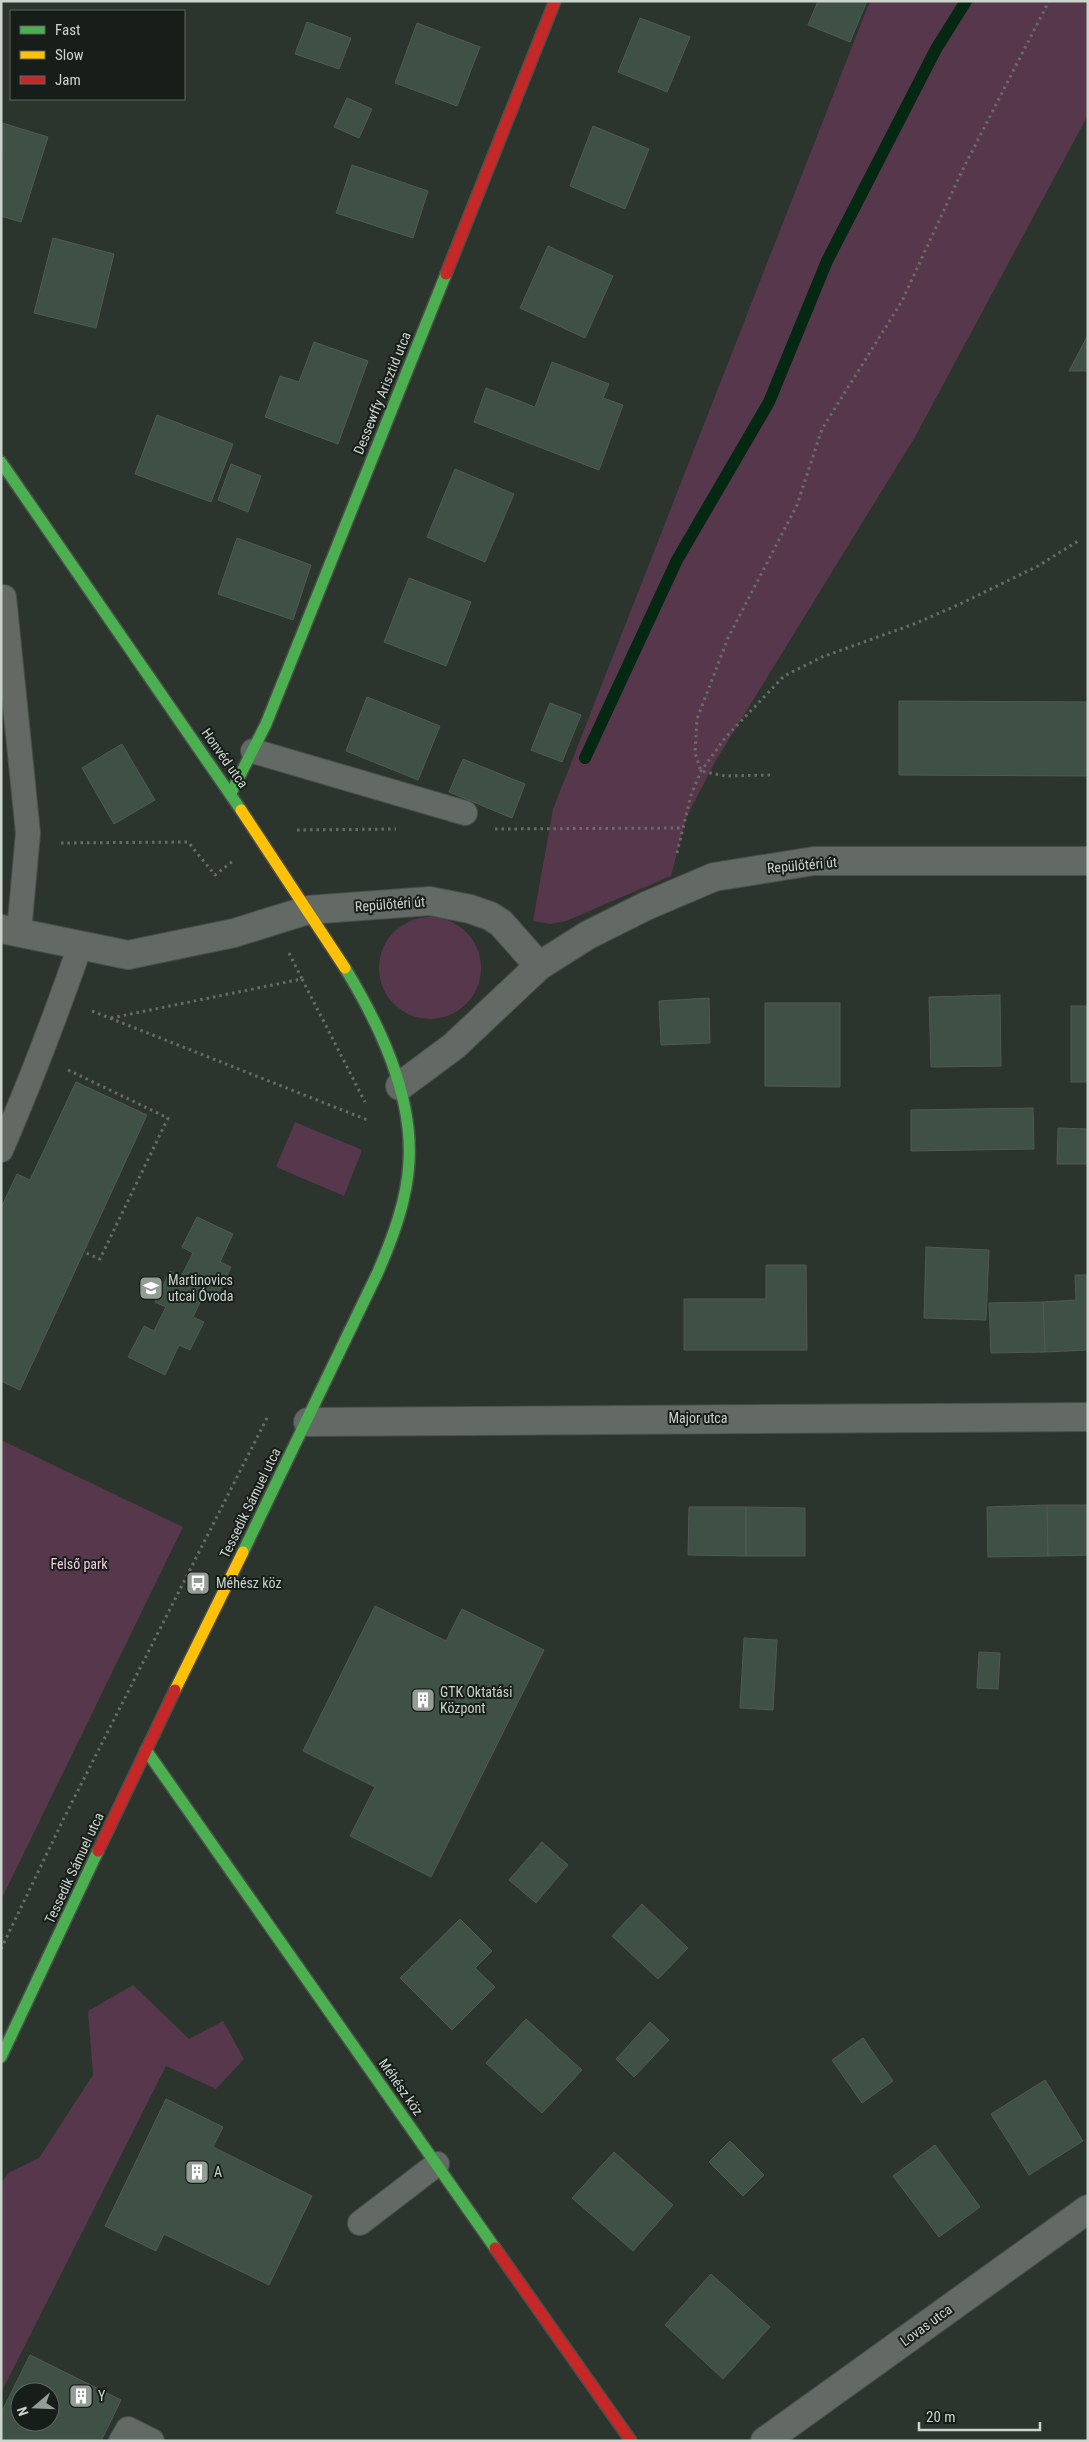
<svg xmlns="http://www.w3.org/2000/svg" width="1089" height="2442" font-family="'Roboto Condensed',sans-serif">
<rect width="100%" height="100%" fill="#2c342e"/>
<g fill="#57374b">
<polygon points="870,1 1088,1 1088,115 915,437 715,762 686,818 671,876 566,921 550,924 533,921 553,809"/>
<circle cx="430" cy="968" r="51"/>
<polygon points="295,1122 362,1150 344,1196 276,1167"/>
<polygon points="1,1440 183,1527 1,1900"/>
<polygon points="133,1985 189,2039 223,2021 244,2059 216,2089 166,2066 1,2393 1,2184 8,2173 39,2158 93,2075 88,2011"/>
</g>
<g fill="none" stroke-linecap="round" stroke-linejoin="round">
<polyline stroke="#042812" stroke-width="12" points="585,758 677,560 769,402 827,261 936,49 966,1"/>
</g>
<g fill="#3f5044" stroke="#525954" fill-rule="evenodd">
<polygon points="818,1 867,1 850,42 808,25"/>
<polygon points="640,18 690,37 667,92 618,72"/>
<polygon points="307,22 351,38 339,69 295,54"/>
<polygon points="417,23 480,47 457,106 395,83"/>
<polygon points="347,98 372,109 359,138 334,127"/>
<polygon points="2,123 48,137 21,222 1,216"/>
<polygon points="593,126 649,149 625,209 570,186"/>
<polygon points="352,165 428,191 413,238 336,213"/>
<polygon points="53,238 114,254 96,328 34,313"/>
<polygon points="548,246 613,276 585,338 520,308"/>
<polygon points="1088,335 1088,371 1069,371"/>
<polygon points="314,342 368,361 338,444 265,417 280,376 299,382"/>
<polygon points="552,362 609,384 603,398 623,405 599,470 474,422 486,388 535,407"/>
<polygon points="157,415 233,444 211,502 135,474"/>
<polygon points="231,464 261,476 248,512 218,500"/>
<polygon points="455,469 514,494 485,562 427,537"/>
<polygon points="237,538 311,565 293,620 218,594"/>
<polygon points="409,578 471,602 446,666 384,642"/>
<polygon points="367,697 440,726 418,780 346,751"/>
<polygon points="899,701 1088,702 1088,776 899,775"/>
<polygon points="550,703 581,715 562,762 531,750"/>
<polygon points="122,744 155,800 114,824 82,768"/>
<polygon points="463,759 525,784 512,818 449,792"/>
<polygon points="1000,995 1001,1066 931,1067 929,997"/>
<polygon points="709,998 710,1043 661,1045 659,1001"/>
<polygon points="765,1003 840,1003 840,1087 765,1086"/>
<rect x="1071" y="1006" width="17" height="76"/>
<polygon points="76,1082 147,1115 20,1390 1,1381 1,1208 17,1174 30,1180"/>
<polygon points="1033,1108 1034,1149 911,1151 911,1110"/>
<polygon points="1058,1128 1088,1129 1088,1164 1057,1164"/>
<polygon points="197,1217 233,1234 220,1262 231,1267 217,1296 206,1290 193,1317 204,1322 190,1350 179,1345 165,1375 128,1357 144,1326 154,1331 166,1307 155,1302 170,1271 181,1277 193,1253 182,1247"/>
<polygon points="926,1247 989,1250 986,1320 924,1318"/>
<polygon points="766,1265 806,1265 807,1350 684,1350 684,1299 766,1299"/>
<polygon points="1075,1275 1088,1275 1088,1350 1045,1352 1043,1302 1076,1300"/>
<polygon points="1043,1302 1045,1352 991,1353 989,1303"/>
<polygon points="1047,1505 1048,1556 988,1557 987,1507"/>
<polygon points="1047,1505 1088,1505 1088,1555 1048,1556"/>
<polygon points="689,1507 746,1507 746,1556 688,1555"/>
<polygon points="746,1507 805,1508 805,1556 746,1556"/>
<polygon points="375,1606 446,1641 462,1609 544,1650 431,1877 350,1836 375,1787 303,1751"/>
<polygon points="744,1638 777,1640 773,1710 740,1708"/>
<polygon points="979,1652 1000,1653 998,1689 977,1688"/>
<polygon points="542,1842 568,1865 536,1903 509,1880"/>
<polygon points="642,1904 688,1948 658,1979 612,1936"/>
<polygon points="460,1919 492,1951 475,1968 495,1987 452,2030 400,1978"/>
<polygon points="526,2019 582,2070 542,2113 486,2063"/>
<polygon points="650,2022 669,2040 634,2077 616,2059"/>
<polygon points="863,2038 893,2081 862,2103 832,2060"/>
<polygon points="1045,2080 1083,2141 1029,2175 991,2114"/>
<polygon points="166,2099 223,2127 213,2147 312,2196 269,2285 164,2234 156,2251 105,2226"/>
<polygon points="730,2141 764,2175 743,2196 709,2162"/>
<polygon points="935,2145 980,2207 939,2237 893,2176"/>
<polygon points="614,2152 673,2205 633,2251 572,2198"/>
<polygon points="711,2274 770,2327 723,2379 665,2325"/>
<path d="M30,2355L121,2400L101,2441H1V2413ZM20,2392H50V2422H20Z"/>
</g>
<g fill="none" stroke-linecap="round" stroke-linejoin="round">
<g stroke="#49504a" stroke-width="26">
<g id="lane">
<polyline points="4,597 28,833 19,932"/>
<polyline points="253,751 465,813"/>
<path d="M1,1150C30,1083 56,1015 80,946"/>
<polyline points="360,2223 437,2164"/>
<polyline points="121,2441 128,2429 152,2441"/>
</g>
</g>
<g stroke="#49504a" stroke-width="30">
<g id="street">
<polyline points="1,929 128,955 234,933 308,910 430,901 470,909 490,916 501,923 539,966"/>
<polyline points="400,1086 454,1046 539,966 588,935 646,906 714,877 814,861 1088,861"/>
<polyline points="308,1422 1088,1417"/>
<polyline points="765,2441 1088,2209"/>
</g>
</g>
<g stroke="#49504a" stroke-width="14">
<g id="fast">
<polyline points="1,462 241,810"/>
<polyline points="231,793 266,724 446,274"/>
<path d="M243,1552L378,1272C393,1237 407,1200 409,1162C413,1094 379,1024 345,968"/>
<polyline points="146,1750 495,2248"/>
<polyline points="1,2057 98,1851"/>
</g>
</g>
<g stroke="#49504a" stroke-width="14">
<g id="slow">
<polyline points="241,810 345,968"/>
<polyline points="175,1690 243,1552"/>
</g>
</g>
<g stroke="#49504a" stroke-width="14">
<g id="jam">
<polyline points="446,274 555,1"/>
<polyline points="98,1851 175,1690"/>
<polyline points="495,2248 631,2441"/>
</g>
</g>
<g stroke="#686c69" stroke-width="3" stroke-dasharray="2.5 4" stroke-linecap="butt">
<polyline points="770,775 725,776 701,771 695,753 697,719 728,638 797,505 822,429 902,301 962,171 1049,1"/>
<polyline points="495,829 683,828"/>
<polyline points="297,830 396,829"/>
<polyline points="61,843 188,842 215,875 233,861"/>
<polyline points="677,853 691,795 701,771 725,738 784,676 822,657 914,624 958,605 1038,566 1078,541"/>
<polyline points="289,953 302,979"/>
<polyline points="92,1011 370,1121"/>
<polyline points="111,1018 302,979 365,1102"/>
<polyline points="68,1070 168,1118 100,1259 84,1252"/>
<polyline points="1,1949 64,1818 268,1416"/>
</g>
<use href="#lane" stroke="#636a65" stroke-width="24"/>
<use href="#street" stroke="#636a65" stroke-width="28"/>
<use href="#fast" stroke="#4caf50" stroke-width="11"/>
<use href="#slow" stroke="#ffc107" stroke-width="11"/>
<use href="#jam" stroke="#c62828" stroke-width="11"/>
</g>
<defs>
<g id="school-square" transform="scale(1.25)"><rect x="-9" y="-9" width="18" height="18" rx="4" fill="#939c95" stroke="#171d18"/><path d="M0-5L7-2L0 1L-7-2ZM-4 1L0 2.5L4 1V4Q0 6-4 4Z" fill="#fff"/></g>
<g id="bus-square" transform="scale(1.25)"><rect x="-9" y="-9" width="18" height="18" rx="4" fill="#939c95" stroke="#171d18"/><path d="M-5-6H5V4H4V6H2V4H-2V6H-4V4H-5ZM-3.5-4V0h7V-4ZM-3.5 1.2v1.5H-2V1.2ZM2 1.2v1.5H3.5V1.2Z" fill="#fff"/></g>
<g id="building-square" transform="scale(1.25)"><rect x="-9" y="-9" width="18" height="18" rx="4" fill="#939c95" stroke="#171d18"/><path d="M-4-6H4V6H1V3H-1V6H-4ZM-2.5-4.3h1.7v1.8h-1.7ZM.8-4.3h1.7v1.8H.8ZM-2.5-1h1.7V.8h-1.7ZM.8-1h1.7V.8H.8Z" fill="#fff"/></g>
</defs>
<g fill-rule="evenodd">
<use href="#school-square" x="151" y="1288"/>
<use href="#bus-square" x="198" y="1583"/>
<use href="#building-square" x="423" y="1700"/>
<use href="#building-square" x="197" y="2172"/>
<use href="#building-square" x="81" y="2396"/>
</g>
<g text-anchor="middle" stroke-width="4" stroke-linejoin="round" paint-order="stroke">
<g font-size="14" fill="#cbd4cd" stroke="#171d18">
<text transform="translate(382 393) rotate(-68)" y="5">Dessewffy Arisztid utca</text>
<text transform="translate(225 758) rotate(55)" y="5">Honvéd utca</text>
<text transform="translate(802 865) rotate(-5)" y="5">Repülőtéri út</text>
<text transform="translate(390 904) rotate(-4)" y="5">Repülőtéri út</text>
<text x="698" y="1423">Major utca</text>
<text transform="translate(250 1503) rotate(-64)" y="5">Tessedik Sámuel utca</text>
<text transform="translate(74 1868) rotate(-65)" y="5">Tessedik Sámuel utca</text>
<text transform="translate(401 2087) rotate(55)" y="5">Méhész köz</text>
<text transform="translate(926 2325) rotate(-36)" y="5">Lovas utca</text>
</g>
<g font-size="14" fill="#cbd4cd" stroke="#171d18" text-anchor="start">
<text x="168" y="1285">Martinovics<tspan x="168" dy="16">utcai Óvoda</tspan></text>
<text x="216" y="1588">Méhész köz</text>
<text x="440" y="1697">GTK Oktatási<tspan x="440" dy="16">Központ</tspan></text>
<text x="214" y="2177">A</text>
<text x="98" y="2401">Y</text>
</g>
<g font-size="14" fill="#f5cde4" stroke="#171d18">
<text x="79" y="1569">Felső park</text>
</g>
</g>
<rect width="1089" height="2442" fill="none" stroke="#cbd4cd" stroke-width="5"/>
<rect x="10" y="10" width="175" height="90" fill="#171d18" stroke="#5f6660"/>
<rect x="20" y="26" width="25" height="8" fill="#4caf50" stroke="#5f6660"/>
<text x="55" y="35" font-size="15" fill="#cbd4cd">Fast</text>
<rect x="20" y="51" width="25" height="8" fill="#ffc107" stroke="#5f6660"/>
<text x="55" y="60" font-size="15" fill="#cbd4cd">Slow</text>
<rect x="20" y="76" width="25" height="8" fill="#c62828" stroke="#5f6660"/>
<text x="55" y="85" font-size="15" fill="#cbd4cd">Jam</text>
<g transform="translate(35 2407) rotate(251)"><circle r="24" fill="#171d18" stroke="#5f6660"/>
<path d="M0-4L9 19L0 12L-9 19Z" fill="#939c95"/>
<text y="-8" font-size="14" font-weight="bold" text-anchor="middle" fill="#cbd4cd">N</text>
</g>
<path d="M919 2422v8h121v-8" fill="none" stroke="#cbd4cd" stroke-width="2.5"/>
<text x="926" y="2422" font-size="15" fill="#cbd4cd" stroke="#171d18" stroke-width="4" paint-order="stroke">20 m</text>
</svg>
